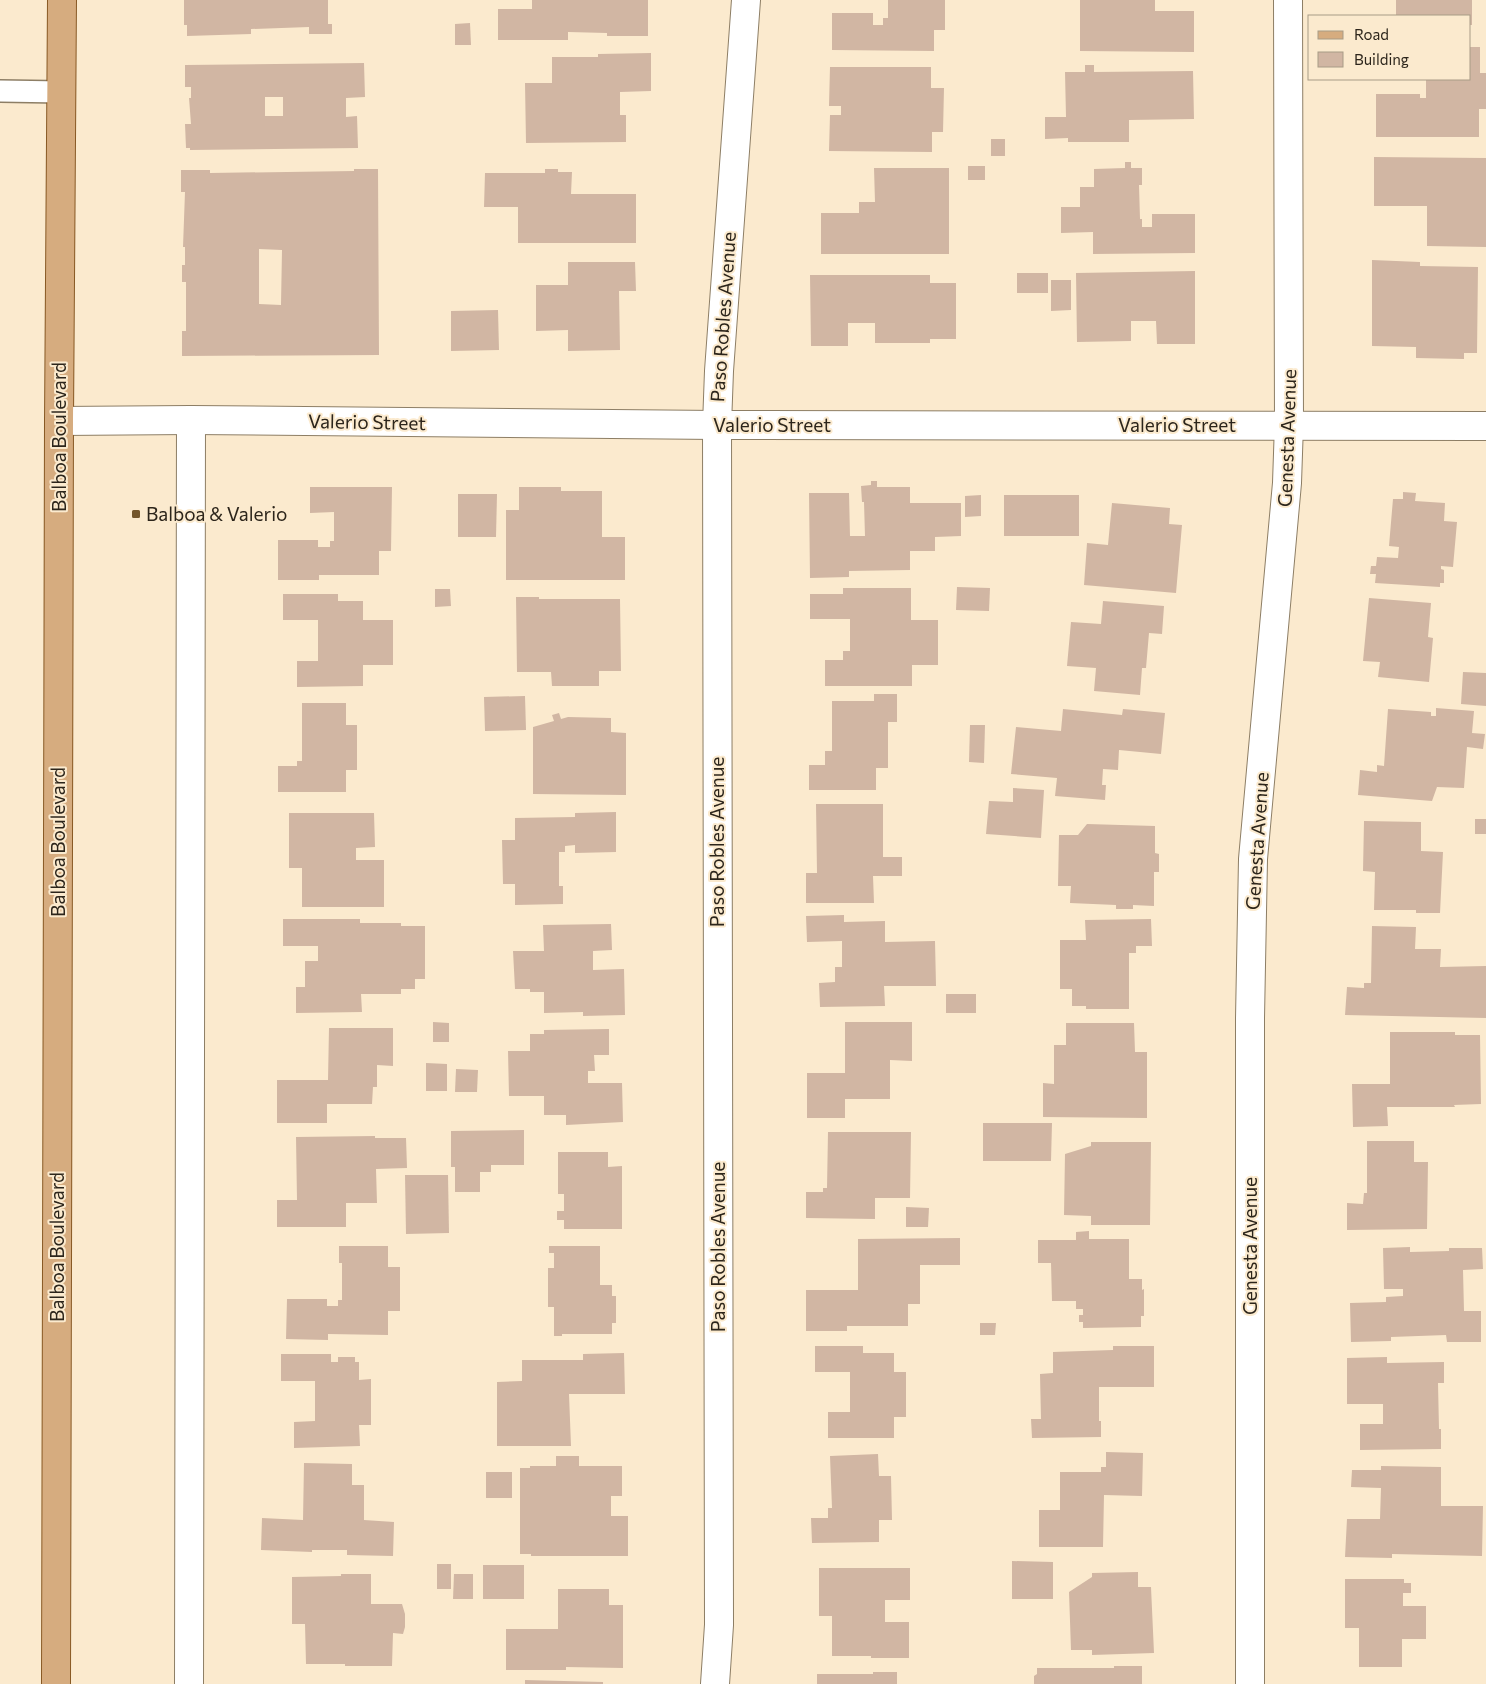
<svg xmlns="http://www.w3.org/2000/svg" width="1486" height="1684" font-family="Commissioner,sans-serif">
<rect width="100%" height="100%" fill="#fbeace"/>
<g fill="#d1b6a3" fill-rule="evenodd">
<polygon points="184,0 328,0 328,24 332,24 332,34 309,34 309,27 251,29 251,34 187,36 187,25 184,25"/>
<polygon points="532,0 648,0 648,36 607,36 607,33 568,32 568,40 498,40 498,9 532,9"/>
<polygon points="888,0 945,0 945,30 934,30 934,51 832,50 832,13 873,13 873,25 883,25 883,18 888,18"/>
<polygon points="1080,0 1155,0 1155,11 1194,11 1194,52 1080,51"/>
<polygon points="1396,0 1472,0 1472,25 1470,25 1470,16 1396,16"/>
<polygon points="470,23 471,45 455,45 455,24"/>
<polygon points="1470,47 1480,47 1480,73 1486,73 1486,109 1479,109 1479,137 1376,137 1376,94 1420,94 1420,98 1426,98 1426,79 1470,79"/>
<polygon points="651,53 651,91 620,92 620,115 626,115 626,142 526,143 525,83 552,83 552,57 598,57 598,54"/>
<path d="M364,63L365,97L346,98V117L357,116L358,148L190,150V148H186L185,124H191L189,98H191V87H185V65ZM265,97H283V116H265Z"/>
<polygon points="1085,65 1094,65 1094,72 1193,71 1194,119 1129,120 1129,142 1068,142 1068,138 1045,139 1045,117 1066,117 1065,72 1085,72"/>
<polygon points="830,67 931,67 931,88 944,88 943,132 932,132 932,152 829,151 830,115 841,115 841,106 829,106"/>
<rect x="991" y="139" width="14" height="17"/>
<polygon points="1374,157 1486,158 1486,247 1427,246 1427,206 1374,206"/>
<polygon points="1125,162 1131,162 1131,168 1142,168 1142,185 1139,185 1140,219 1142,219 1142,227 1152,227 1152,214 1195,214 1195,253 1093,254 1093,232 1061,233 1061,207 1080,207 1080,187 1094,187 1094,169 1125,168"/>
<rect x="968" y="166" width="17" height="14"/>
<polygon points="874,168 949,168 949,254 821,254 821,213 859,213 859,202 875,202"/>
<path d="M354,169H378L379,355L182,356V331H186V282H182V265H185V247H183L185,192H181V170H210V173L354,171ZM259,249L282,250L281,305L259,304Z"/>
<polygon points="545,169 558,169 558,172 572,172 571,194 636,194 636,243 518,243 518,207 484,207 485,173 545,173"/>
<polygon points="1372,260 1420,262 1420,266 1478,267 1477,353 1464,353 1464,359 1416,358 1416,347 1372,346"/>
<polygon points="568,262 635,262 636,291 619,291 620,350 568,351 568,330 536,331 536,285 568,285"/>
<polygon points="1195,271 1195,344 1157,344 1156,321 1131,321 1131,341 1077,342 1076,273"/>
<rect x="1017" y="273" width="31" height="20"/>
<polygon points="810,275 930,275 930,283 956,283 956,339 930,339 930,343 875,343 875,323 848,323 848,346 811,346"/>
<polygon points="1051,280 1071,280 1071,310 1051,311"/>
<polygon points="498,310 499,350 451,351 451,311"/>
<polygon points="871,481 877,481 877,487 910,487 910,503 961,503 961,536 935,537 935,551 910,551 910,570 849,571 849,577 810,578 809,493 849,493 850,536 865,536 864,502 862,502 861,486 871,485"/>
<polygon points="310,487 392,487 391,551 379,551 379,575 319,575 319,580 278,580 278,540 318,540 318,547 330,547 330,541 334,541 334,512 310,513"/>
<polygon points="519,487 561,487 561,491 602,491 602,537 625,537 625,580 506,580 506,510 519,510"/>
<polygon points="1403,492 1416,493 1415,501 1445,503 1444,521 1457,522 1453,567 1441,566 1441,569 1444,570 1444,583 1440,583 1440,587 1375,583 1376,574 1370,574 1371,566 1376,566 1377,557 1398,558 1399,547 1389,546 1393,499 1403,499"/>
<polygon points="458,494 497,494 496,537 458,537"/>
<polygon points="981,495 981,516 965,517 965,496"/>
<rect x="1004" y="495" width="75" height="41"/>
<polygon points="1112,503 1170,508 1169,524 1182,525 1176,593 1084,585 1087,543 1108,545"/>
<polygon points="957,587 990,588 989,611 956,610"/>
<polygon points="843,588 911,588 911,620 938,620 938,665 912,665 912,686 825,686 825,660 843,660 843,651 850,651 850,619 810,619 810,594 843,594"/>
<polygon points="435,589 450,589 451,606 435,607"/>
<polygon points="283,594 338,594 338,601 363,601 363,620 393,620 393,665 363,665 363,686 297,687 297,661 318,661 318,620 283,620"/>
<polygon points="516,597 539,597 539,599 620,599 621,671 599,671 599,686 552,686 551,672 517,672"/>
<polygon points="1369,598 1431,603 1428,637 1433,638 1429,682 1378,677 1380,662 1363,661"/>
<polygon points="1103,601 1164,606 1162,634 1149,633 1146,668 1142,668 1140,695 1094,691 1096,668 1067,666 1071,622 1101,624"/>
<polygon points="1463,672 1486,673 1486,706 1461,704"/>
<polygon points="874,694 897,694 897,722 888,722 888,768 876,768 876,790 809,790 809,765 825,765 825,751 832,751 832,701 874,701"/>
<polygon points="525,696 526,730 485,731 484,697"/>
<polygon points="302,703 346,703 346,725 357,725 357,770 346,770 346,792 278,792 278,766 297,766 297,761 302,761"/>
<polygon points="1436,708 1474,711 1472,733 1485,734 1483,749 1467,747 1464,788 1437,787 1432,801 1358,795 1360,770 1377,772 1377,765 1384,766 1388,709 1431,712 1431,716 1436,716"/>
<polygon points="1063,709 1122,715 1123,709 1165,713 1161,754 1119,750 1118,770 1103,769 1102,785 1106,785 1105,800 1055,796 1057,778 1011,774 1016,727 1061,731"/>
<polygon points="559,713 561,719 568,717 611,718 611,732 626,733 626,795 533,794 533,727 554,721 552,715"/>
<polygon points="970,725 985,725 984,763 969,762"/>
<polygon points="1013,788 1044,790 1041,838 986,834 989,801 1013,802"/>
<polygon points="816,804 883,804 883,857 902,857 902,876 873,876 874,903 806,903 806,873 817,873"/>
<polygon points="616,812 616,852 575,853 575,845 565,846 565,852 559,852 559,886 563,886 563,904 515,905 515,884 503,884 502,840 515,840 515,818 575,817 575,813"/>
<polygon points="289,813 374,813 375,847 356,848 356,860 384,860 384,907 302,907 302,868 289,868"/>
<rect x="1475" y="819" width="11" height="15"/>
<polygon points="1364,821 1421,822 1421,851 1443,852 1440,913 1416,913 1416,910 1374,910 1375,872 1363,871"/>
<polygon points="1087,824 1155,826 1155,853 1159,854 1159,872 1154,872 1154,906 1133,905 1133,909 1116,909 1116,905 1070,903 1071,886 1058,886 1059,835 1078,835"/>
<polygon points="844,915 844,922 885,921 885,942 935,941 936,986 884,986 885,1006 820,1007 819,983 835,982 835,967 842,967 842,941 807,942 806,916"/>
<polygon points="283,919 360,919 360,923 401,923 401,926 425,926 425,979 415,979 415,989 401,989 401,994 361,994 362,1012 296,1013 296,987 305,987 305,961 318,961 318,946 283,946"/>
<polygon points="1151,919 1152,946 1136,946 1136,953 1129,953 1129,1009 1086,1009 1086,1006 1072,1006 1072,989 1060,989 1060,940 1086,940 1085,920"/>
<polygon points="611,924 612,950 593,951 593,970 624,969 625,1015 583,1016 583,1012 544,1013 544,992 530,992 530,989 515,989 513,951 544,951 543,925"/>
<polygon points="1372,926 1416,927 1415,949 1441,949 1440,967 1486,966 1486,1018 1345,1015 1347,987 1364,988 1364,983 1371,983"/>
<rect x="946" y="994" width="30" height="19"/>
<polygon points="433,1022 449,1023 449,1042 433,1042"/>
<polygon points="845,1022 912,1022 912,1061 890,1060 890,1099 845,1099 845,1118 807,1118 807,1073 845,1073"/>
<polygon points="1066,1023 1134,1023 1135,1052 1147,1052 1147,1118 1043,1117 1043,1083 1054,1084 1054,1045 1066,1045"/>
<polygon points="329,1028 393,1028 393,1066 377,1065 377,1087 373,1087 372,1104 327,1104 327,1123 277,1123 277,1080 328,1080"/>
<polygon points="609,1029 609,1055 594,1055 595,1071 588,1071 588,1083 622,1083 623,1122 566,1125 566,1115 544,1115 544,1096 509,1096 508,1051 530,1051 530,1034 544,1034 544,1030"/>
<polygon points="1390,1032 1455,1032 1455,1035 1480,1035 1481,1104 1454,1105 1455,1107 1387,1107 1388,1126 1353,1127 1352,1084 1390,1084"/>
<polygon points="426,1063 447,1064 447,1091 426,1091"/>
<polygon points="456,1069 478,1070 477,1092 455,1092"/>
<polygon points="983,1123 1052,1123 1051,1161 983,1161"/>
<polygon points="524,1130 524,1165 491,1165 491,1172 480,1172 480,1192 455,1192 455,1167 451,1167 451,1131"/>
<polygon points="828,1132 911,1132 910,1198 875,1198 875,1219 806,1218 806,1192 823,1192 823,1188 827,1188"/>
<polygon points="375,1136 375,1138 406,1138 407,1168 376,1169 377,1203 346,1203 346,1227 277,1227 277,1200 297,1200 296,1137"/>
<polygon points="1367,1141 1414,1141 1414,1162 1428,1162 1427,1229 1347,1230 1347,1203 1363,1204 1364,1193 1367,1193"/>
<polygon points="1091,1142 1151,1142 1150,1225 1091,1225 1091,1216 1064,1215 1065,1154 1091,1146"/>
<polygon points="558,1152 608,1152 608,1167 622,1166 622,1229 564,1229 564,1220 557,1220 557,1211 564,1211 564,1194 558,1194"/>
<polygon points="405,1175 448,1175 449,1233 406,1234"/>
<polygon points="906,1207 929,1208 928,1227 906,1227"/>
<polygon points="1089,1231 1089,1239 1129,1239 1129,1279 1142,1279 1142,1290 1144,1289 1144,1316 1141,1316 1141,1327 1083,1328 1083,1322 1079,1322 1079,1315 1083,1315 1083,1309 1076,1309 1076,1301 1052,1301 1051,1263 1038,1263 1038,1240 1076,1240 1076,1232"/>
<polygon points="960,1238 960,1265 920,1265 920,1304 908,1304 908,1326 847,1326 847,1331 806,1331 806,1290 858,1290 858,1239"/>
<polygon points="339,1246 388,1246 388,1267 400,1267 400,1311 388,1311 388,1335 328,1334 328,1340 286,1339 287,1299 327,1299 327,1306 338,1306 338,1300 342,1300 342,1263 339,1263"/>
<polygon points="549,1246 600,1246 600,1285 612,1285 612,1296 616,1296 616,1323 612,1323 612,1334 562,1334 562,1336 554,1336 554,1307 548,1307 548,1268 554,1268 554,1253 549,1253"/>
<polygon points="1410,1247 1410,1252 1449,1251 1449,1248 1482,1248 1483,1269 1463,1270 1464,1311 1481,1311 1481,1342 1447,1342 1446,1335 1391,1337 1391,1341 1351,1342 1350,1303 1386,1302 1386,1297 1403,1296 1403,1289 1384,1289 1383,1248"/>
<polygon points="980,1323 996,1323 995,1335 980,1335"/>
<polygon points="815,1346 863,1346 863,1353 894,1353 894,1372 906,1372 906,1417 894,1417 894,1438 828,1438 828,1412 850,1412 850,1372 815,1372"/>
<polygon points="1113,1346 1154,1346 1154,1387 1099,1387 1099,1421 1101,1421 1101,1437 1032,1438 1031,1419 1041,1419 1040,1374 1053,1373 1053,1352 1113,1350"/>
<polygon points="624,1353 625,1394 569,1394 571,1446 497,1446 497,1382 522,1381 522,1360 583,1360 583,1354"/>
<polygon points="281,1354 331,1354 331,1362 338,1362 338,1357 355,1357 355,1362 359,1362 359,1380 371,1379 371,1425 359,1425 360,1446 294,1448 294,1422 315,1421 315,1381 281,1381"/>
<polygon points="1387,1357 1387,1363 1444,1362 1444,1383 1438,1383 1439,1429 1441,1429 1441,1449 1360,1450 1360,1424 1383,1424 1383,1404 1347,1404 1347,1358"/>
<polygon points="1106,1452 1143,1453 1142,1496 1104,1495 1103,1547 1039,1547 1039,1510 1060,1510 1060,1472 1101,1472 1101,1467 1106,1467"/>
<polygon points="878,1454 879,1476 891,1476 892,1520 879,1520 879,1542 812,1543 811,1518 828,1518 828,1508 832,1508 830,1456"/>
<polygon points="556,1456 579,1456 579,1466 622,1466 622,1496 611,1496 611,1516 628,1516 628,1556 531,1556 531,1554 520,1554 520,1468 530,1468 530,1466 556,1466"/>
<polygon points="304,1463 352,1464 352,1485 364,1485 364,1520 394,1522 393,1556 347,1555 347,1550 312,1550 312,1552 261,1550 262,1518 303,1520"/>
<polygon points="1381,1466 1441,1467 1441,1506 1483,1506 1482,1556 1392,1554 1392,1558 1345,1557 1347,1519 1380,1519 1381,1488 1351,1487 1352,1470 1381,1470"/>
<rect x="486" y="1472" width="26" height="26"/>
<polygon points="1012,1561 1053,1562 1053,1599 1012,1599"/>
<rect x="437" y="1564" width="14" height="25"/>
<rect x="483" y="1565" width="41" height="34"/>
<polygon points="819,1568 910,1568 910,1600 885,1600 885,1622 909,1622 909,1658 871,1658 871,1656 832,1656 832,1616 819,1616"/>
<polygon points="1138,1572 1138,1587 1151,1587 1154,1653 1092,1655 1092,1650 1071,1650 1069,1592 1092,1577 1092,1573"/>
<polygon points="341,1574 371,1574 371,1604 402,1604 405,1614 405,1627 403,1634 393,1633 392,1666 345,1666 345,1664 306,1664 305,1624 292,1624 292,1577 341,1576"/>
<polygon points="454,1574 473,1574 473,1599 453,1599"/>
<polygon points="1345,1579 1404,1579 1404,1583 1411,1583 1411,1593 1403,1593 1403,1606 1426,1606 1426,1639 1402,1639 1402,1667 1359,1667 1359,1628 1345,1628"/>
<polygon points="558,1589 609,1589 609,1605 623,1605 623,1668 566,1667 566,1670 506,1670 506,1629 558,1629"/>
<polygon points="1114,1666 1142,1666 1142,1684 1034,1684 1034,1676 1037,1674 1037,1668 1114,1668"/>
<polygon points="873,1672 897,1672 897,1684 817,1684 817,1674 873,1674"/>
<polygon points="525,1680 603,1682 603,1684 525,1684"/>
</g>
<g fill="none" stroke-linecap="round" stroke-linejoin="round">
<g stroke="#8d7e65" stroke-width="24">
<polyline id="lane" points="0,91 62,92"/>
</g>
<g stroke="#8d7e65" stroke-width="30">
<g id="street">
<polyline points="189,1684 191,420"/>
<polyline points="715,1684 719,1625 717,425 719,371 746,0"/>
<polyline points="1250,1684 1250,1018 1253,859 1287,483 1289,424 1288,0"/>
</g>
</g>
<g stroke="#8d7e65" stroke-width="30">
<polyline id="secondary" points="59,421 191,420 717,425 1486,426"/>
</g>
<g stroke="#885924" stroke-width="30">
<polyline id="primary" points="56,1684 59,421 62,0"/>
</g>
<use href="#lane" stroke="#fff" stroke-width="21"/>
<use href="#street" stroke="#fff" stroke-width="28"/>
<use href="#secondary" stroke="#fff" stroke-width="28"/>
<use href="#primary" stroke="#d6ac7f" stroke-width="28"/>
</g>
<rect fill="#74562a" stroke="#fbeace" stroke-width="2" x="131" y="509" width="10" height="10" rx="2.5"/>
<g text-anchor="middle" stroke-width="4" stroke-linejoin="round" paint-order="stroke">
<g font-size="19" fill="#2c251b" stroke="#fbeace">
<text transform="translate(723 317) rotate(-86)" y="7">Paso Robles Avenue</text>
<text transform="translate(367 422) rotate(1)" y="7">Valerio Street</text>
<text x="772" y="432">Valerio Street</text>
<text x="1177" y="432">Valerio Street</text>
<text transform="translate(59 437) rotate(-90)" y="7">Balboa Boulevard</text>
<text transform="translate(1287 438) rotate(-88)" y="7">Genesta Avenue</text>
<text transform="translate(1257 841) rotate(-86)" y="7">Genesta Avenue</text>
<text transform="translate(58 842) rotate(-90)" y="7">Balboa Boulevard</text>
<text transform="translate(717 842) rotate(-90)" y="7">Paso Robles Avenue</text>
<text transform="translate(1250 1246) rotate(-90)" y="7">Genesta Avenue</text>
<text transform="translate(57 1247) rotate(-90)" y="7">Balboa Boulevard</text>
<text transform="translate(718 1247) rotate(-90)" y="7">Paso Robles Avenue</text>
</g>
<g font-size="19" fill="#2c251b" stroke="#fbeace" text-anchor="start">
<text x="146" y="521">Balboa &amp; Valerio</text>
</g>
</g>
<rect x="1308" y="15" width="162" height="65" fill="#fbeace" stroke="#a89b86"/>
<rect x="1318" y="31" width="25" height="8" fill="#d6ac7f" stroke="#a89b86"/>
<text x="1354" y="40" font-size="15" fill="#2c251b">Road</text>
<rect x="1318" y="52" width="25" height="15" fill="#d1b6a3" stroke="#a89b86"/>
<text x="1354" y="65" font-size="15" fill="#2c251b">Building</text>
</svg>
